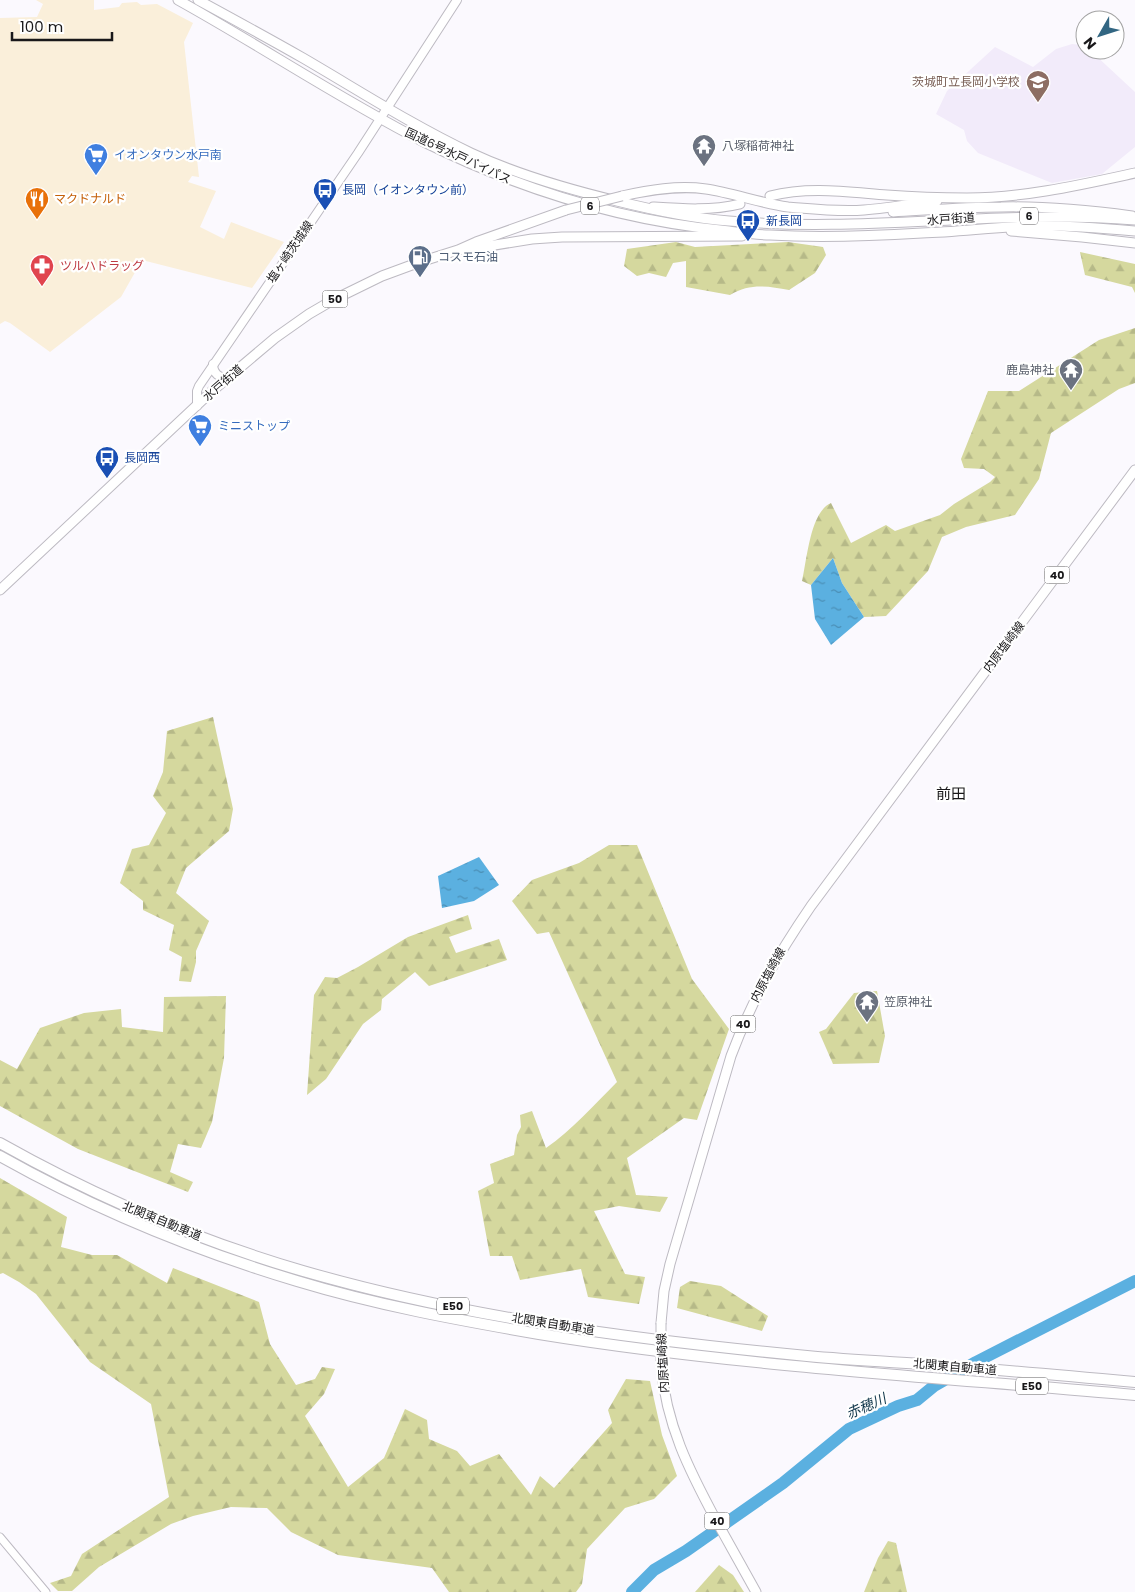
<svg xmlns="http://www.w3.org/2000/svg" width="1135" height="1592" font-family="Poppins,'Noto Sans JP',sans-serif">
<defs>
<pattern id="forest-firs" width="22" height="20" patternUnits="userSpaceOnUse" patternTransform="scale(1.25)"><rect width="22" height="20" fill="#d5d89e"/><path d="M5 1l3.5 6h-7zM16 11l3.5 6h-7z" fill="#b6b988"/></pattern>
<pattern id="water-ripples" width="26" height="14" patternUnits="userSpaceOnUse" patternTransform="scale(1.25)"><rect width="26" height="14" fill="#5bb0e0"/><path d="M2 4q2-2 4 0t4 0M15 11q2-2 4 0t4 0" fill="none" stroke="#4a8eb5"/></pattern>
</defs>
<rect width="100%" height="100%" fill="#fbf9fe"/>
<polygon fill="#faefda" points="36,0 94,0 94,10 119,7 122,3 137,2 141,5 157,4 193,23 184,42 199,177 192,176 188,182 216,191 200,227 224,239 231,222 284,242 252,288 142,260 121,297 50,352 10,323 5,321 0,324 0,18 37,17 43,4"/>
<polygon fill="#f2ebfa" points="1072,44 1082,45 1085,47 1085,50 1092,52 1135,92 1135,147 1102,174 1052,183 978,153 967,141 964,130 936,114 947,91 995,47 1033,67 1056,49"/>
<g fill="url(#forest-firs)">
<path d="M676,242L695,247L788,242L823,247L826,255L815,273L789,290C767,286 750,283 730,295L686,287V261L673,263L666,277L649,273L637,276L624,266L627,249Z"/>
<polygon points="1080,252 1135,264 1135,293 1132,287 1085,275"/>
<path d="M1135,328V383L1119,389L1051,433L1039,479L1015,515L966,527L942,537L928,571L886,616L864,617L842,583L833,558L811,585L802,581C807,560 810,512 831,503L851,543L886,525L895,531L940,515L954,504L990,482L995,477L984,469L964,468L961,459L988,391H1019L1099,340Z"/>
<polygon points="213,717 233,809 229,831 186,868 176,893 209,921 196,951 196,962 191,982 179,981 182,957 169,950 174,925 143,910 143,901 120,883 132,849 149,845 166,813 153,796 163,772 167,731"/>
<path d="M609,845H637L692,979L729,1029L697,1120L684,1118L627,1158L636,1195L668,1197L660,1212L619,1206L594,1211L625,1274L645,1277L639,1304L588,1297L581,1269L520,1280L512,1256H490L478,1191L494,1183L490,1164L514,1155L517,1135L521,1127L520,1115L532,1111L546,1148C572,1130 595,1104 617,1082L549,932L537,934L512,901L532,880L579,863Z"/>
<polygon points="468,915 472,929 449,937 456,953 499,939 507,960 429,986 415,972 382,999 381,1010 363,1024 326,1079 307,1095 314,995 325,977 337,978 358,967 408,937"/>
<polygon points="877,991 885,1036 879,1063 833,1064 819,1032 826,1029 854,993"/>
<polygon points="226,996 224,1058 212,1122 201,1148 178,1144 170,1172 193,1182 188,1192 78,1149 0,1106 0,1060 17,1069 40,1028 84,1013 121,1009 122,1027 163,1032 164,997"/>
<polygon points="0,1178 67,1217 61,1247 92,1255 117,1255 167,1283 173,1268 259,1302 270,1344 296,1385 315,1379 322,1367 335,1369 324,1394 305,1416 348,1487 384,1458 405,1409 427,1420 429,1439 457,1451 470,1466 499,1454 531,1495 540,1476 554,1488 612,1423 608,1410 626,1379 650,1381 662,1435 677,1476 654,1499 625,1508 587,1549 582,1584 576,1592 449,1592 432,1568 338,1555 291,1532 267,1508 231,1507 193,1516 171,1524 99,1567 72,1591 58,1591 50,1583 71,1576 82,1554 169,1497 151,1404 90,1362 36,1294 19,1282 3,1273 0,1274"/>
<polygon points="690,1281 721,1286 768,1316 762,1331 677,1308 680,1287"/>
<polygon points="888,1541 896,1543 907,1592 864,1592 878,1558"/>
<polygon points="719,1565 733,1575 744,1592 695,1592"/>
</g>
<g fill="url(#water-ripples)">
<polygon points="833,558 842,583 864,617 831,645 815,619 811,585"/>
<polygon points="479,857 499,885 474,901 442,908 438,876"/>
</g>
<g fill="none" stroke-linecap="round" stroke-linejoin="round">
<polyline stroke="#5bb0e0" stroke-width="12" points="632,1592 654,1570 686,1551 783,1483 849,1429 898,1406 917,1400 934,1386 976,1362 1135,1281"/>
<g stroke="#bdbac2" stroke-width="9">
<polyline id="tertiary" points="0,1537 46,1592"/>
</g>
<g stroke="#bdbac2" stroke-width="10">
<g id="secondary">
<path d="M213,364C213,374 219,378 228,378"/>
<polyline points="197,406 197,391 199,386 358,153 457,0"/>
</g>
</g>
<g stroke="#bdbac2" stroke-width="11">
<g id="primary">
<path d="M622,196C649,190 678,185 706,189C733,193 760,203 788,207C813,209 839,212 864,210C889,208 913,204 937,201"/>
<path d="M770,196C809,186 848,192 887,195C913,197 940,198 967,198C1024,198 1080,185 1135,173"/>
<path d="M653,207C683,209 711,211 740,204"/>
<path d="M893,212C929,210 965,207 1001,207C1045,206 1088,210 1132,216"/>
<polyline points="464,250 532,239 562,237 742,236"/>
<polyline points="0,590 211,392 275,338 309,314 333,300 382,276 420,262 458,250 476,242 566,210"/>
<path d="M661,1323L664,1291L670,1264L731,1056C753,998 776,957 811,906L1135,470"/>
<path d="M661,1365C666,1425 689,1470 717,1522C730,1545 743,1569 756,1592"/>
</g>
</g>
<g stroke="#bdbac2" stroke-width="11">
<g id="trunk">
<path d="M178,0C261,46 340,99 424,142C521,190 622,221 729,231C743,233 756,235 770,235C820,238 872,236 922,233C958,232 993,227 1029,226C1064,225 1100,228 1135,231"/>
<path d="M198,0C233,19 268,38 303,58C358,90 412,125 471,153C518,175 567,189 617,201C653,210 691,218 729,221C864,233 999,209 1135,220"/>
<polyline points="1011,231 1082,237 1135,243"/>
</g>
</g>
<g stroke="#bdbac2" stroke-width="12">
<g id="motorway">
<path d="M0,1143C96,1197 197,1240 303,1271C465,1318 639,1340 807,1356C850,1360 893,1362 936,1365C1002,1370 1069,1376 1135,1382"/>
<path d="M0,1156C94,1209 194,1250 297,1281C376,1305 458,1320 539,1334C736,1366 936,1377 1135,1395"/>
</g>
</g>
<use href="#tertiary" stroke="#fff" stroke-width="7"/>
<use href="#secondary" stroke="#fff" stroke-width="8"/>
<use href="#primary" stroke="#fff" stroke-width="9"/>
<use href="#trunk" stroke="#fff" stroke-width="9"/>
<use href="#motorway" stroke="#fff" stroke-width="10"/>
<g stroke="#bdbac2" stroke-width="11" stroke-linecap="butt">
<g id="primary-bridge">
<polyline points="566,210 622,196"/>
<polyline points="661,1365 661,1323"/>
</g>
</g>
<use href="#primary-bridge" stroke="#fff" stroke-width="9"/>
</g>
<defs>
<g id="school-pin" transform="scale(1.25)"><path d="M0 17L-7.5 6A9.5 9.5 0 1 1 7.5 6Z" fill="#8d6e63" stroke="#fff"/><path d="M0-5L7-2L0 1L-7-2ZM-4 1L0 2.5L4 1V4Q0 6-4 4Z" fill="#fff"/></g>
<g id="temple-pin" transform="scale(1.25)"><path d="M0 17L-7.5 6A9.5 9.5 0 1 1 7.5 6Z" fill="#6b7280" stroke="#fff"/><path d="M0-6L5-2H3V0L6.5 2.5H4V6H1.5V3h-3V6H-4V2.5H-6.5L-3 0V-2H-5Z" fill="#fff"/></g>
<g id="supermarket-pin" transform="scale(1.25)"><path d="M0 17L-7.5 6A9.5 9.5 0 1 1 7.5 6Z" fill="#3f7fe0" stroke="#fff"/><path d="M-6-5.5h2.5l.6 2H6L4.5 2H-2.5L-4.4-4H-6ZM-1.5 3.2a1.3 1.3 0 1 0 .1 0ZM3 3.2a1.3 1.3 0 1 0 .1 0Z" fill="#fff"/></g>
<g id="bus-pin" transform="scale(1.25)"><path d="M0 17L-7.5 6A9.5 9.5 0 1 1 7.5 6Z" fill="#1a4fb4" stroke="#fff"/><path d="M-5-6H5V4H4V6H2V4H-2V6H-4V4H-5ZM-3.5-4V0h7V-4ZM-3.5 1.2v1.5H-2V1.2ZM2 1.2v1.5H3.5V1.2Z" fill="#fff"/></g>
<g id="restaurant-pin" transform="scale(1.25)"><path d="M0 17L-7.5 6A9.5 9.5 0 1 1 7.5 6Z" fill="#e8710a" stroke="#fff"/><path d="M-5-6h1v4h1v-4h1v4h1v-4h1v5L-1.5 .5V6h-2V.5L-5-1ZM5-6V6H3V1.5H1.5Q1.5-4 5-6Z" fill="#fff"/></g>
<g id="fuel-pin" transform="scale(1.25)"><path d="M0 17L-7.5 6A9.5 9.5 0 1 1 7.5 6Z" fill="#5c6f8a" stroke="#fff"/><path d="M-5.5-6h7V0h2V4h1.3V-2.5L3-4.5l.8-.8L6-3V5H2.5V1h-1V6h-7ZM-4.2-4.7v3.2H.2V-4.7Z" fill="#fff"/></g>
<g id="pharmacy-pin" transform="scale(1.25)"><path d="M0 17L-7.5 6A9.5 9.5 0 1 1 7.5 6Z" fill="#e0444e" stroke="#fff"/><path d="M-2-6h4v4h4v4h-4v4h-4v-4h-4v-4h4Z" fill="#fff"/></g>
</defs>
<g fill-rule="evenodd">
<use href="#school-pin" x="1038" y="82"/>
<use href="#temple-pin" x="704" y="146"/>
<use href="#supermarket-pin" x="96" y="155"/>
<use href="#bus-pin" x="325" y="190"/>
<use href="#restaurant-pin" x="37" y="199"/>
<use href="#bus-pin" x="748" y="221"/>
<use href="#fuel-pin" x="420" y="257"/>
<use href="#pharmacy-pin" x="42" y="266"/>
<use href="#temple-pin" x="1071" y="370"/>
<use href="#supermarket-pin" x="200" y="426"/>
<use href="#bus-pin" x="107" y="458"/>
<use href="#temple-pin" x="867" y="1002"/>
</g>
<g text-anchor="middle" stroke-width="4.5" stroke-linejoin="round" paint-order="stroke">
<g fill="#fff" stroke="#5e5d5f" stroke-width="1">
<rect x="581" y="197.5" width="18" height="17" rx="4"/>
<rect x="1020" y="207.5" width="18" height="17" rx="4"/>
<rect x="322.5" y="290.5" width="25" height="17" rx="4"/>
<rect x="1044.5" y="566.5" width="25" height="17" rx="4"/>
<rect x="730.5" y="1015.5" width="25" height="17" rx="4"/>
<rect x="437" y="1297.5" width="32" height="17" rx="4"/>
<rect x="1016" y="1377.5" width="32" height="17" rx="4"/>
<rect x="704.5" y="1512.5" width="25" height="17" rx="4"/>
</g>
<g font-size="11" font-weight="bold" fill="#19181a">
<text x="590" y="210">6</text>
<text x="1029" y="220">6</text>
<text x="335" y="303">50</text>
<text x="1057" y="579">40</text>
<text x="743" y="1028">40</text>
<text x="453" y="1310">E50</text>
<text x="1032" y="1390">E50</text>
<text x="717" y="1525">40</text>
</g>
<g font-size="12" fill="#785e54" stroke="#fff" text-anchor="end">
<text x="1020" y="86">茨城町立長岡小学校</text>
</g>
<g font-size="12" fill="#5b616d" stroke="#fff" text-anchor="start">
<text x="722" y="150">八塚稲荷神社</text>
<text x="1054" y="374" text-anchor="end">鹿島神社</text>
<text x="884" y="1006">笠原神社</text>
</g>
<g font-size="12" fill="#366cbe" stroke="#fff" text-anchor="start">
<text x="114" y="159">イオンタウン水戸南</text>
<text x="218" y="430">ミニストップ</text>
</g>
<g font-size="12" fill="#19181a" stroke="#fff">
<text transform="translate(458 156) rotate(25)" y="4">国道6号水戸バイパス</text>
<text transform="translate(951 219) rotate(-4)" y="4">水戸街道</text>
<text transform="translate(290 252) rotate(-56)" y="4">塩ヶ崎茨城線</text>
<text transform="translate(223 383) rotate(-41)" y="4">水戸街道</text>
<text transform="translate(1004 647) rotate(-53)" y="4">内原塩崎線</text>
<text transform="translate(768 975) rotate(-62)" y="4">内原塩崎線</text>
<text transform="translate(162 1221) rotate(22)" y="4">北関東自動車道</text>
<text transform="translate(553 1324) rotate(9)" y="4">北関東自動車道</text>
<text transform="translate(663 1363) rotate(-93)" y="4">内原塩崎線</text>
<text transform="translate(955 1367) rotate(5)" y="4">北関東自動車道</text>
</g>
<g font-size="12" fill="#164399" stroke="#fff" text-anchor="start">
<text x="342" y="194">長岡（イオンタウン前）</text>
<text x="766" y="225">新長岡</text>
<text x="124" y="462">長岡西</text>
</g>
<g font-size="12" fill="#c56008" stroke="#fff" text-anchor="start">
<text x="54" y="203">マクドナルド</text>
</g>
<g font-size="12" fill="#4e5e75" stroke="#fff" text-anchor="start">
<text x="438" y="261">コスモ石油</text>
</g>
<g font-size="12" fill="#be3a42" stroke="#fff" text-anchor="start">
<text x="60" y="270">ツルハドラッグ</text>
</g>
<g font-size="14" font-style="italic" fill="#11364a" stroke="#fff">
<text transform="translate(866 1406) rotate(-24)" y="5">赤穂川</text>
</g>
<g font-size="15" fill="#19181a" stroke="#fff">
<text x="951" y="799">前田</text>
</g>
</g>
<g transform="translate(1100 35) rotate(231)"><circle r="24" fill="#ffffff" stroke="#a3a3a3"/>
<path d="M0-4L9 19L0 12L-9 19Z" fill="#326682"/>
<text y="-8" font-size="14" font-weight="bold" text-anchor="middle" fill="#19181a">N</text>
</g>
<path d="M12 32v8h100v-8" fill="none" stroke="#19181a" stroke-width="2.5"/>
<text x="20" y="32" font-size="15" fill="#19181a" stroke="#ffffff" stroke-width="4" paint-order="stroke">100 m</text>
</svg>
